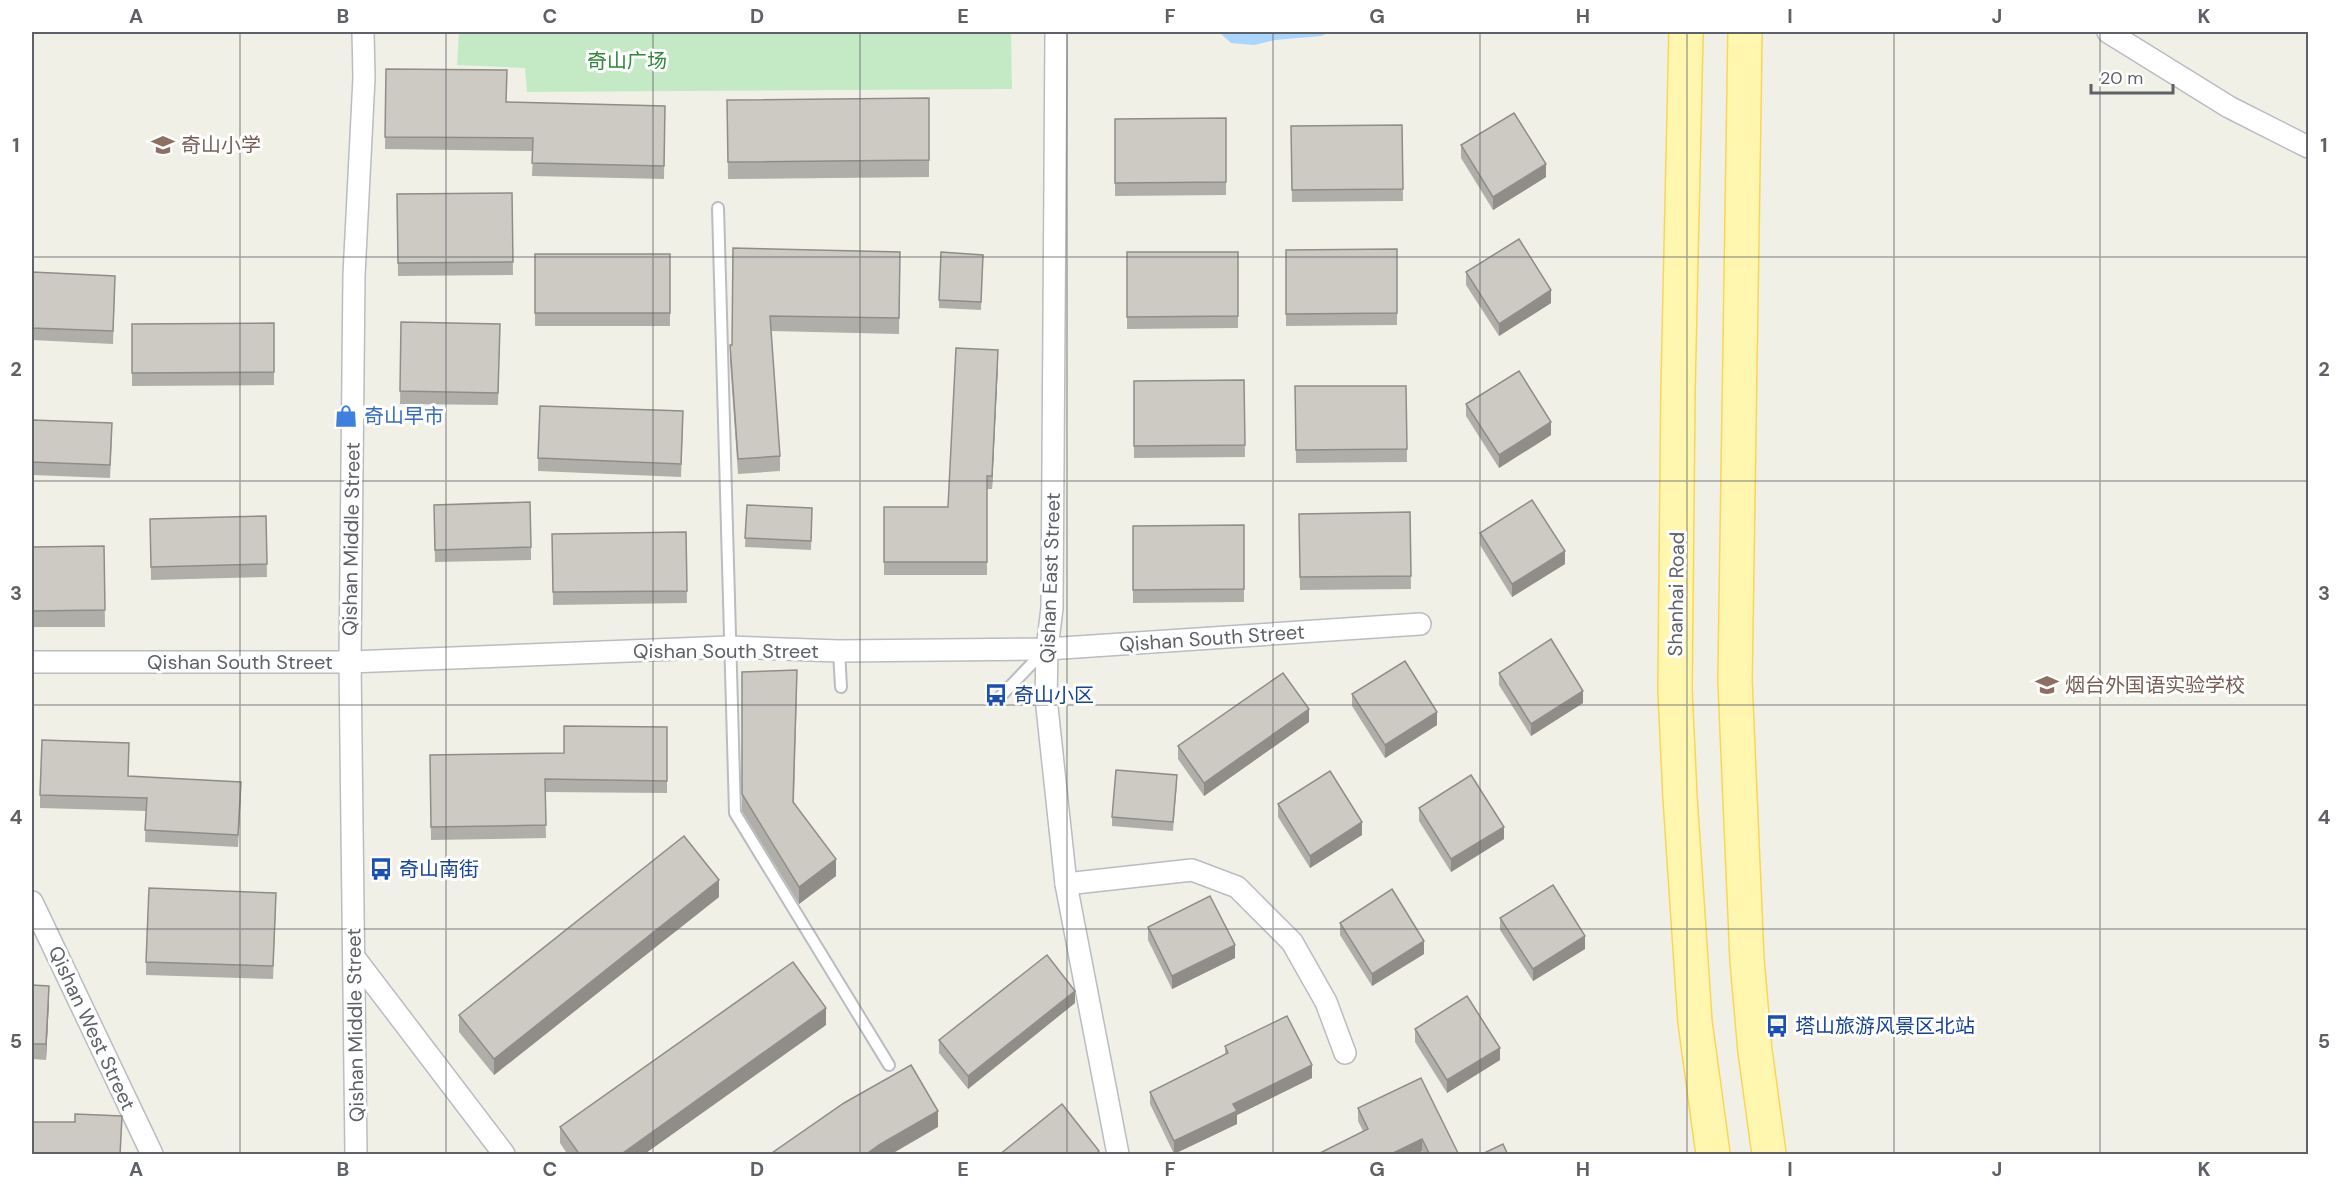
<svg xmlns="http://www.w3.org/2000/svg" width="2340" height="1186" font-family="'DM Sans','Noto Sans SC',sans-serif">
<rect width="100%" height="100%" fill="#f1f0e7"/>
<polygon fill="#c3eac5" points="459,32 1011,32 1012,89 527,92 525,68 457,65"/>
<polygon fill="#aad5ff" points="1219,32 1330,32 1321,36 1275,40 1254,45 1231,43"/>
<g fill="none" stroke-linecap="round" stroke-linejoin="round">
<g stroke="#b9bcc1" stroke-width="14">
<g id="lane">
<polyline points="718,208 735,813 889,1065"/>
<polyline points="839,651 841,687"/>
<polyline points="998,699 1044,651"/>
</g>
</g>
<g stroke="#b9bcc1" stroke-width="24">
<g id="street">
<polyline points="1056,32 1052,608 1047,649 1046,698 1066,884 1118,1154"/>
<polyline points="2108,32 2229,107 2308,147"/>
<polyline points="32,662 350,662 729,647 839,651 1047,649 1420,624"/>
<polyline points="1066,884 1192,870 1237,887 1292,942 1326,1002 1345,1053"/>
<polyline points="32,902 152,1154"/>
<polyline points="354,957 504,1154"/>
<polyline points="356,1154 350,662 354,275 364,78 363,32"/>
</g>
</g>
<g stroke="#fad657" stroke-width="36">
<g id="primary">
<polyline points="1686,32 1678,390 1675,690 1680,797 1695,1022 1713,1154"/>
<polyline points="1745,32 1735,681 1747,960 1755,1051 1769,1154"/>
</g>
</g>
<use href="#lane" stroke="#fff" stroke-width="10"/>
<use href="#street" stroke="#fff" stroke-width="21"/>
<use href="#primary" stroke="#fff7af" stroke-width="33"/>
</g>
<g fill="#b0aea9">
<polygon points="386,69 506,102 665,106 664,179 532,176 533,151 385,149"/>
<polygon points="929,98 929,177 728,179 727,100"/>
<polygon points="1226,118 1226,195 1115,196 1115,119"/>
<polygon points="1402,125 1403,201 1292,202 1291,126"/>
<polygon points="1461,145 1546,177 1493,210 1461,158"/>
<polygon points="512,193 513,275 398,276 397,194"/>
<polygon points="733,248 900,252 899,334 771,331 780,456 780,471 738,474 730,361 730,345 732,345"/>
<polygon points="1397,249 1397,325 1286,326 1286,250"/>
<polygon points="1127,252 1238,252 1238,328 1127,329"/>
<rect x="535" y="254" width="135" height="72"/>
<polygon points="983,255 981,310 939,308 939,300"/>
<polygon points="32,272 115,288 113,344 32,340"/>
<polygon points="1466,272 1551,303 1499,336 1466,285"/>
<polygon points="401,322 500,324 498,405 400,404"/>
<polygon points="274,323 274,385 132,386 132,324"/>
<polygon points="998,363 992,489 987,489 987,575 884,575 884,507 948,507"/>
<polygon points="1244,380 1245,457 1134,458 1134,381"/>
<polygon points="1295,386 1406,386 1407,462 1296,463"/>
<polygon points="1466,404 1551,435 1499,468 1466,416"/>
<polygon points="32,420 112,436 110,478 32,475"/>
<polygon points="683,424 681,477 538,471 538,458"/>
<polygon points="747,505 812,508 811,550 745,547"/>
<polygon points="1410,512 1411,589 1300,590 1299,514"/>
<polygon points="266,516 267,577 151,580 150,519"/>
<polygon points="434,518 531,547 531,560 435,562"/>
<polygon points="1244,525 1244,602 1133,603 1133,526"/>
<polygon points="686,532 687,603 553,605 552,534"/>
<polygon points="1480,533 1565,564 1512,597 1480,545"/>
<polygon points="104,546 105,627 32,627 32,547"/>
<polygon points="742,672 797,687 794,802 836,876 799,904 742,811"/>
<polygon points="1499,673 1583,703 1531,736 1499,685"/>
<polygon points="1352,694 1437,725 1385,758 1352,706"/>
<polygon points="1309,722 1204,796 1178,759 1178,746"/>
<polygon points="667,727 667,793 545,792 546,838 431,840 430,755 564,753"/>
<polygon points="129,776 241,795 238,847 145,842 146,811 40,808 40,795"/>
<polygon points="1177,783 1173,831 1112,826 1112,817"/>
<polygon points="1278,804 1362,835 1310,868 1278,817"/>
<polygon points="1419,808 1504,839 1451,872 1419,821"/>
<polygon points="719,897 494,1075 459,1032 459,1015"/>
<polygon points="276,905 273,979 146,975 146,962"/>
<polygon points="1500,918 1585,949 1533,981 1500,930"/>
<polygon points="1340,923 1424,954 1372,986 1340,935"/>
<polygon points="1148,927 1235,958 1172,989 1148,940"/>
<polygon points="32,985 49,1001 46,1060 32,1059"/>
<polygon points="1075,1003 968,1089 939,1053 939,1040"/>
<polygon points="826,1025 643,1155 568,1155 560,1143 560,1127"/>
<polygon points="1415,1029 1500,1060 1447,1093 1415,1042"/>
<polygon points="1225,1046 1312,1078 1237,1115 1237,1124 1174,1154 1150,1104 1150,1092 1225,1055"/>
<polygon points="1358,1108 1459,1155 1424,1155 1422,1151 1415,1155 1316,1155 1363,1131 1358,1121"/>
</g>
<g fill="#908d89">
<polygon points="1546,164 1546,177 1493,210 1493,197"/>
<polygon points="1551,290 1551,303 1499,336 1499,324"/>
<polygon points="998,350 998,363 992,489 992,476"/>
<polygon points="1551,422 1551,435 1499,468 1499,455"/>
<polygon points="1565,551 1565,564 1512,597 1512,584"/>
<polygon points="1583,691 1583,703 1531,736 1531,724"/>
<polygon points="1309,709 1309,722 1204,796 1204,783"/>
<polygon points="1437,712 1437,725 1385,758 1385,745"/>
<polygon points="1362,822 1362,835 1310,868 1310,856"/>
<polygon points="1504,827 1504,839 1451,872 1451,859"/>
<polygon points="836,859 836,876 799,904 799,887"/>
<polygon points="719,880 719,897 494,1075 494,1059"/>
<polygon points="1585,936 1585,949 1533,981 1533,969"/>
<polygon points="1424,941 1424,954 1372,986 1372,974"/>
<polygon points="1235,945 1235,958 1172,989 1172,976"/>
<polygon points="49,986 49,1001 46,1060 46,1044"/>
<polygon points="1075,991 1075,1003 968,1089 968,1076"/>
<polygon points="826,1008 826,1025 643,1155 620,1155"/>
<polygon points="1500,1048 1500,1060 1447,1093 1447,1080"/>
<polygon points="1312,1065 1312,1078 1237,1115 1237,1124 1174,1154 1174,1141 1233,1104"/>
<polygon points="938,1111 938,1127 890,1155 865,1155 879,1145"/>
<polygon points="1422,1139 1422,1151 1415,1155 1389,1155"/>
</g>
<g fill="#cdcac4" stroke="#908d89" stroke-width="1.5">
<polygon points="386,69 507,70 506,102 665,106 664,166 532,163 533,138 385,137"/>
<polygon points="929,98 929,160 728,162 727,100"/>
<polygon points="1514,113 1546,164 1493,197 1461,145"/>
<polygon points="1226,118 1226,182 1115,183 1115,119"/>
<polygon points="1402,125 1403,189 1292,190 1291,126"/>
<polygon points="512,193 513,262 398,263 397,194"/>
<polygon points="1519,239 1551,290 1499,324 1466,272"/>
<polygon points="733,248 900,252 899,318 770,316 780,456 738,459 730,345 732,345"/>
<polygon points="1397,249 1397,313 1286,314 1286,250"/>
<polygon points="941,252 983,255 981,302 939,300"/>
<polygon points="1127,252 1238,252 1238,316 1127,317"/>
<rect x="535" y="254" width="135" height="59"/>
<polygon points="32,272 115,276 113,331 32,328"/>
<polygon points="401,322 500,324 498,393 400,391"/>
<polygon points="274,323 274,372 132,373 132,324"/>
<polygon points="956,348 998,350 992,476 987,476 987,562 884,562 884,507 948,507"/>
<polygon points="1519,371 1551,422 1499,455 1466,404"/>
<polygon points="1244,380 1245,445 1134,446 1134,381"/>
<polygon points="1295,386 1406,386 1407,449 1296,450"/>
<polygon points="540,406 683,411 681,464 538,458"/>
<polygon points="32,420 112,423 110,465 32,462"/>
<polygon points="1532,500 1565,551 1512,584 1480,533"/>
<polygon points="530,502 531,547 435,550 434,505"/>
<polygon points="747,505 812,508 811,541 745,538"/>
<polygon points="1410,512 1411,576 1300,577 1299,514"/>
<polygon points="266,516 267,564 151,567 150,519"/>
<polygon points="1244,525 1244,589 1133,590 1133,526"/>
<polygon points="686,532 687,591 553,592 552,534"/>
<polygon points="104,546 105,610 32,611 32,547"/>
<polygon points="1551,639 1583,691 1531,724 1499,673"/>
<polygon points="1405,661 1437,712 1385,745 1352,694"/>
<polygon points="797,670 793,802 836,859 799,887 742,794 742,672"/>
<polygon points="1283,673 1309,709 1204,783 1178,746"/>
<polygon points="564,726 667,727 667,781 545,779 546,825 431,827 430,755 564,753"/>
<polygon points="42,740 129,743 128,776 241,782 238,835 145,830 147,798 40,795"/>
<polygon points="1116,770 1177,775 1173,822 1112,817"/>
<polygon points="1330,771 1362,822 1310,856 1278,804"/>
<polygon points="1471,775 1504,827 1451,859 1419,808"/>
<polygon points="684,836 719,880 494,1059 459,1015"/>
<polygon points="1553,885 1585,936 1533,969 1500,918"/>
<polygon points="149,888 276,893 273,966 146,962"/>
<polygon points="1392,889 1424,941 1372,974 1340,923"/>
<polygon points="1210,896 1235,945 1172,976 1148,927"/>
<polygon points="1047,955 1075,991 968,1076 939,1040"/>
<polygon points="793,962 826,1008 620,1155 580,1155 560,1127"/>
<polygon points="32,985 49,986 46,1044 32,1044"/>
<polygon points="1467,996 1500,1048 1447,1080 1415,1029"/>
<polygon points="1287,1016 1312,1065 1233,1104 1237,1111 1174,1141 1150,1092 1228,1053 1225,1046"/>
<polygon points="911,1065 938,1111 879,1145 865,1155 769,1155 844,1103"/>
<polygon points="1421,1078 1459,1155 1430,1155 1422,1139 1389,1155 1316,1155 1368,1129 1358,1108"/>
<polygon points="1062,1104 1099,1151 1095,1155 999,1155"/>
<polygon points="75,1114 122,1116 120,1155 32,1155 32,1122 75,1122"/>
<polygon points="1503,1144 1508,1155 1480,1155"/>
</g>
<path fill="none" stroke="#5e6268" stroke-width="1.5" stroke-opacity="0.55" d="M240,32V1154M446,32V1154M653,32V1154M860,32V1154M1067,32V1154M1273,32V1154M1480,32V1154M1687,32V1154M1894,32V1154M2100,32V1154M32,257H2308M32,481H2308M32,705H2308M32,929H2308"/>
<defs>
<g id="school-bare" transform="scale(1.8)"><path d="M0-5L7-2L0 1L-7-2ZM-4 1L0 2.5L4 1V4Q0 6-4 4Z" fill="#8d6e63" stroke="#fff" stroke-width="2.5" paint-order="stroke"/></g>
<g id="shop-bare" transform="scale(1.8)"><path d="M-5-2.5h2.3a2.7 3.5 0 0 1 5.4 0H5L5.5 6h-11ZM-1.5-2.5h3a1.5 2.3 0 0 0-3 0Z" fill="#3f7fe0" stroke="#fff" stroke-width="2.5" paint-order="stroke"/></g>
<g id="bus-bare" transform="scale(1.8)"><path d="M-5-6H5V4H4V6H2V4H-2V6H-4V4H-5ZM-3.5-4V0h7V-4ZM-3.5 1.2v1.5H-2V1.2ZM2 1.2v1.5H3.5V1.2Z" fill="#1a4fb4" stroke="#fff" stroke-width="2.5" paint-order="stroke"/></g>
</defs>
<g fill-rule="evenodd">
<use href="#school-bare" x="163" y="145"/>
<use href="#shop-bare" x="346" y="416"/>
<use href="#school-bare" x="2047" y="685"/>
<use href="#bus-bare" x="996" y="695"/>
<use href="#bus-bare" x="381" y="869"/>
<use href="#bus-bare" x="1777" y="1026"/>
</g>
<g text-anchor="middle" stroke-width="6" stroke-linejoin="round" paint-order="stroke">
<g font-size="20" fill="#308639" stroke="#fff">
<text x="627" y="68">奇山广场</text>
</g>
<g font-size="20" fill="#785e54" stroke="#fff" text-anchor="start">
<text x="181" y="152">奇山小学</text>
<text x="2065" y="692">烟台外国语实验学校</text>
</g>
<g font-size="20" fill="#366cbe" stroke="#fff" text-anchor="start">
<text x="364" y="423">奇山早市</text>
</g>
<g font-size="20" fill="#5e6268" stroke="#fff">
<text transform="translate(351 539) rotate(-89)" y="7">Qishan Middle Street</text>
<text transform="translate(1050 578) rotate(-88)" y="7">Qishan East Street</text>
<text transform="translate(1676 594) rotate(-89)" y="7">Shanhai Road</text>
<text transform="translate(1212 638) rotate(-4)" y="7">Qishan South Street</text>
<text x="726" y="658">Qishan South Street</text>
<text x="240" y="669">Qishan South Street</text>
<text transform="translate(355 1025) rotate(-91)" y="7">Qishan Middle Street</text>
<text transform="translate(92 1028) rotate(65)" y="7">Qishan West Street</text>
</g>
<g font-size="20" fill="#164399" stroke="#fff" text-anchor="start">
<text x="1014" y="702">奇山小区</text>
<text x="399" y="876">奇山南街</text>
<text x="1795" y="1033">塔山旅游风景区北站</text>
</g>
</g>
<rect width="2340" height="1186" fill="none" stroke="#ffffff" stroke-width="66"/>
<path d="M2091 84v9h82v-9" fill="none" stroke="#5e6268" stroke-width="3"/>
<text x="2100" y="84" font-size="18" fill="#5e6268" stroke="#ffffff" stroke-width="4.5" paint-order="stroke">20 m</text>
<rect x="33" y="33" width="2274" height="1120" fill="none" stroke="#5e6268" stroke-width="2"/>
<g font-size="20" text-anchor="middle" font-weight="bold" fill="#5e6268">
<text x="136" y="23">A</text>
<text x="343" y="23">B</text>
<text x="550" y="23">C</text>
<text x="757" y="23">D</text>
<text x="963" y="23">E</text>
<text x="1170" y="23">F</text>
<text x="1377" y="23">G</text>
<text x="1583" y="23">H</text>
<text x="1790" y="23">I</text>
<text x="1997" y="23">J</text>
<text x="2204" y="23">K</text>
<text x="16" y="152">1</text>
<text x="2324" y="152">1</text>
<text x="16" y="376">2</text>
<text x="2324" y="376">2</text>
<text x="16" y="600">3</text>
<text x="2324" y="600">3</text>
<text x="16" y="824">4</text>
<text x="2324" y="824">4</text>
<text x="16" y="1048">5</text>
<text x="2324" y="1048">5</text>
<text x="136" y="1176">A</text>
<text x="343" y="1176">B</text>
<text x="550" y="1176">C</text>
<text x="757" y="1176">D</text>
<text x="963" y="1176">E</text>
<text x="1170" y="1176">F</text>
<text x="1377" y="1176">G</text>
<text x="1583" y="1176">H</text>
<text x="1790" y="1176">I</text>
<text x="1997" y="1176">J</text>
<text x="2204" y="1176">K</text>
</g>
</svg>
